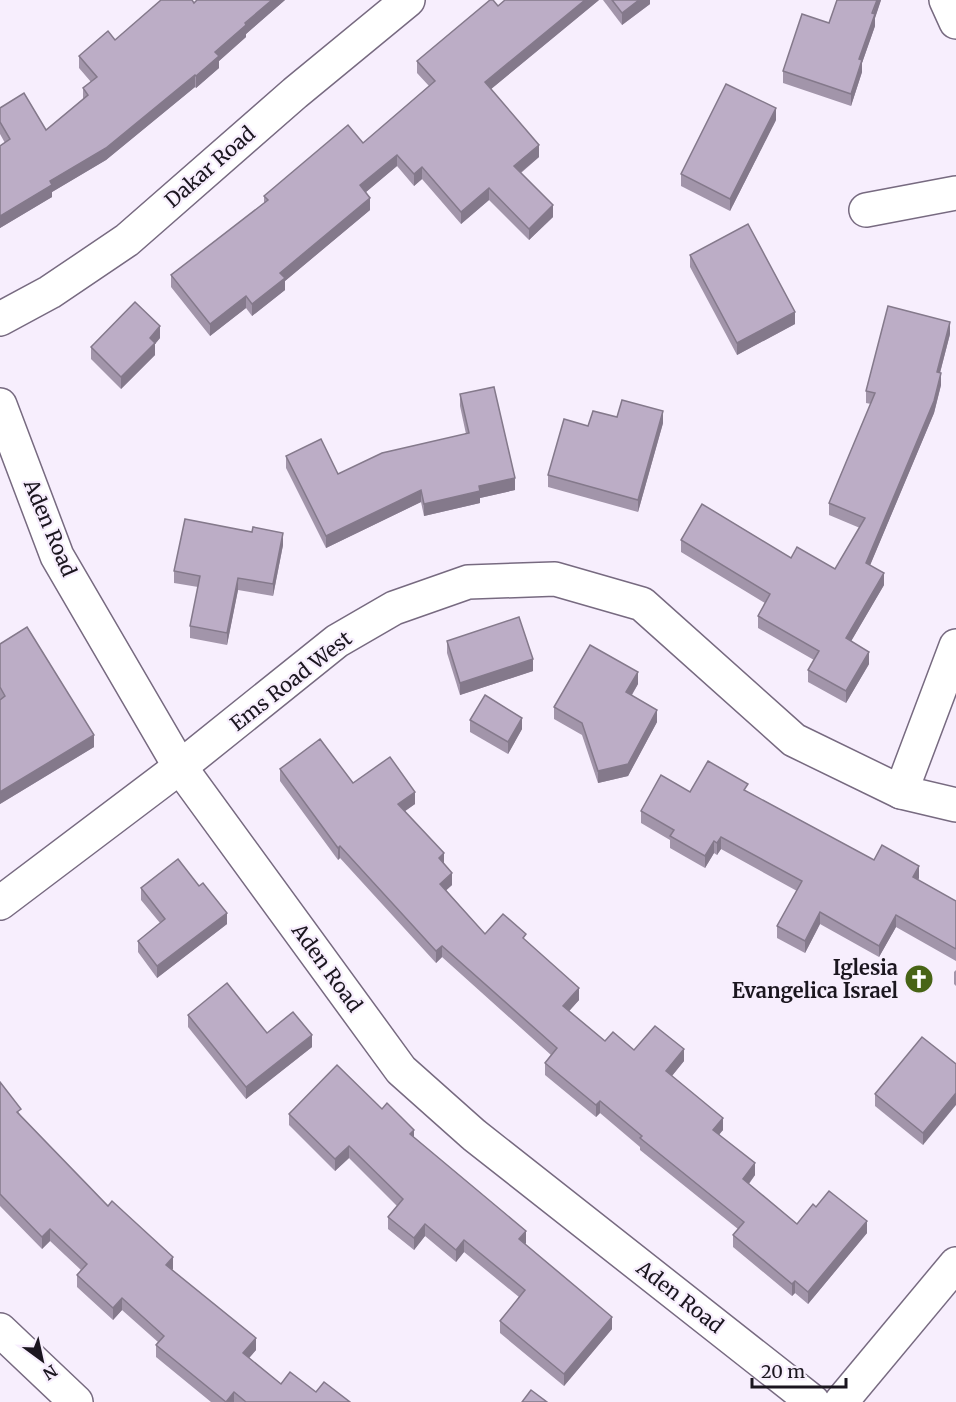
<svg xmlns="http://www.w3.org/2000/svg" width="956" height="1402" font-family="Merriweather,serif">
<rect width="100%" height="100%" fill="#f7eefd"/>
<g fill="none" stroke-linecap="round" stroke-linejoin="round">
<g stroke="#776a80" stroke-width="36">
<g id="minor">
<polyline points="946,0 956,22"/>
<polyline points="866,210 956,193"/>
<polyline points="0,319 50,292 127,240 295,93 408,0"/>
<polyline points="0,405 57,556 180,767 401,1070 474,1135 813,1402"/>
<polyline points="901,792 956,646"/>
<polyline points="0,903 180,767 337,641 394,608 468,582 555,579 642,604 794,740 901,792 956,805"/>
<polyline points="0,1330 76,1402"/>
<polyline points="841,1402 956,1264"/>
</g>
</g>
<use href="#minor" stroke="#fff" stroke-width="33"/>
</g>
<g fill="#a295aa">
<polygon points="197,0 285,0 246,34 246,37 219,61 219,68 196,88 195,87 106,160 52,192 52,197 0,228 0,146 5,143 0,134 0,108 46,130 83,99 83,88 91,82 79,68 79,56 115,40 194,3"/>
<polygon points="599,0 491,89 539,157 521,173 553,217 529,240 489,200 461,224 422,179 414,186 397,166 366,192 370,210 285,281 285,290 252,316 246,308 210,336 171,287 171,275 264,203 264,196 363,143 429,86 417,73 417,61 498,6"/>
<polygon points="603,0 650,0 650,4 622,25"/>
<polygon points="837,0 881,0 875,18 875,26 862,63 862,72 851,106 783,83 783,71 829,23"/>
<polygon points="776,120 730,211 681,186 681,174"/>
<polygon points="690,255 795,324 737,355 690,267"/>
<polygon points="950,334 940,373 941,385 934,413 870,565 884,585 851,641 869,664 846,703 808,682 808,670 814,660 758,628 758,616 765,603 681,552 681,540 791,558 835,569 860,528 829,515 829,503 871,404 866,403 866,391"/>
<polygon points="160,338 155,344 155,355 121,389 91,359 91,347"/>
<polygon points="460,394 515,490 480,498 480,503 424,516 421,502 326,548 286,468 286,456 338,474 466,434 460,406"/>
<polygon points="617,417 663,423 638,512 548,487 548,475"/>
<polygon points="283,545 273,596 238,590 227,645 190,638 190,626 198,587 174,583 174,571"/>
<polygon points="447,641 533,671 460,695 447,653"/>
<polygon points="0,644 94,747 0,804"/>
<polygon points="638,684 632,695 657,722 628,776 598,783 582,735 554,719 554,707"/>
<polygon points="470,720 522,729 508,754 470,732"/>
<polygon points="280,769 353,783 415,804 405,811 444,863 452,885 446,890 485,934 526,941 579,1000 569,1011 605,1041 634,1050 684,1061 672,1076 723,1130 719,1134 755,1175 749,1184 797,1224 816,1207 867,1233 808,1304 795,1293 792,1296 733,1247 733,1235 738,1229 640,1150 640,1147 600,1113 596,1117 545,1075 545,1063 551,1055 442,957 436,963 340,858 338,860 280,781"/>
<polygon points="690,792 748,792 874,860 919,878 918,880 956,901 956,961 896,927 879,957 820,924 805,953 777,938 777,926 797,891 721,849 717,855 714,853 705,868 670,848 670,840 641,823 641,811"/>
<polygon points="199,886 227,924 157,978 138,952 138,941 160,923 141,900 141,888"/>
<polygon points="956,970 956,986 954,984 954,972"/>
<polygon points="188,1015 267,1033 312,1047 246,1099 188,1027"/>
<polygon points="956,1064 923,1145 875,1106 875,1094"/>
<polygon points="0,1082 21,1116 108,1206 172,1270 256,1350 249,1358 281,1384 316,1392 350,1402 211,1402 156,1357 156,1345 158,1342 122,1310 113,1320 77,1287 77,1275 81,1270 50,1241 42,1249 0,1206"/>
<polygon points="382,1109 414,1138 526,1243 525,1244 612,1329 564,1386 500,1333 500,1321 519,1297 464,1252 456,1262 425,1236 414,1250 388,1229 388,1217 397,1206 349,1158 335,1171 289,1125 289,1114"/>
</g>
<g fill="#84798b">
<polygon points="272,0 285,0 246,34 246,37 219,61 219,68 196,88 196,76 215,52 245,23"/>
<polygon points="585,0 599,0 485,94 485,82"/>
<polygon points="639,0 650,0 650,4 622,25 622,13"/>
<polygon points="877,0 881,0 875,18 875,26 862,63 862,72 851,106 851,94 859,59"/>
<polygon points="195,75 195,87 106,160 52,192 52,197 0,228 0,216 50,181"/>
<polygon points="776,108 776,120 730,211 730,199"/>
<polygon points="539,145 539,157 514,178 514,166"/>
<polygon points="397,155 397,166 360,197 360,185"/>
<polygon points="422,167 422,179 414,186 414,174"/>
<polygon points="489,188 489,200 461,224 461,212"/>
<polygon points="370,198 370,210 285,281 285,290 252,316 252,304 280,273"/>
<polygon points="553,205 553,217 529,240 529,229"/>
<polygon points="246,296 246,308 210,336 210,324"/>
<polygon points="795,312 795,324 737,355 737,343"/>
<polygon points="950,322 950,334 937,384 937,372"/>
<polygon points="160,326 160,338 155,344 155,355 121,389 121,377 150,338"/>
<polygon points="941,373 941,385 934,413 866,575 866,563"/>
<polygon points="663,411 663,423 638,512 638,500"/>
<polygon points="515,478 515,490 480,498 480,503 424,516 424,504 479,486"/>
<polygon points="421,490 421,502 326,548 326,536"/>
<polygon points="283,533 283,545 273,596 273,584"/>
<polygon points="884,573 884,585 846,650 846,638"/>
<polygon points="238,578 238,590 227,645 227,633"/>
<polygon points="869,652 869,664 846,703 846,691"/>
<polygon points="533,659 533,671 460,695 460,683"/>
<polygon points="638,672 638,684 626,704 626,692"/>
<polygon points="657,710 657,722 628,776 598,783 598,771"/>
<polygon points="522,718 522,729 508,754 508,742"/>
<polygon points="94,735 94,747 0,804 0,792"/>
<polygon points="415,792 415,804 398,816 398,804"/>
<polygon points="721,837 721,849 717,855 717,843"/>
<polygon points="714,841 714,853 705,868 705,856"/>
<polygon points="340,846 340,858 338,860 338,848"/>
<polygon points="444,853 444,865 439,858"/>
<polygon points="919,866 919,878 913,889 913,877"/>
<polygon points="452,873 452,885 440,896 440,884"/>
<polygon points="820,912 820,924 805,953 805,941"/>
<polygon points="227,913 227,924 157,978 157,966"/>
<polygon points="896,915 896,927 879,957 879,946"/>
<polygon points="442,946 442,957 436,963 436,951"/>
<polygon points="579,988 579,1000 563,1018 563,1006"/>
<polygon points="312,1035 312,1047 246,1099 246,1087"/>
<polygon points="684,1049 684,1061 666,1083 666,1071"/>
<polygon points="956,1093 956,1105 923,1145 923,1133"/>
<polygon points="600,1101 600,1113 596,1117 596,1105"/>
<polygon points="723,1118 723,1130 713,1142 713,1130"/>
<polygon points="414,1130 414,1142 410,1134"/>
<polygon points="349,1146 349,1158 335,1171 335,1159"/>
<polygon points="755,1163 755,1175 743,1191 743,1179"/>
<polygon points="867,1221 867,1233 808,1304 808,1292"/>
<polygon points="425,1224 425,1236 414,1250 414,1238"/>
<polygon points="50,1229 50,1241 42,1249 42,1237"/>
<polygon points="526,1231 526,1243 519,1251 519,1239"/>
<polygon points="464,1240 464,1252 456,1262 456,1250"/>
<polygon points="173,1257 173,1269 166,1277 166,1265"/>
<polygon points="795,1281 795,1293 792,1296 792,1284"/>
<polygon points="122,1298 122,1310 113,1320 113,1308"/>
<polygon points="612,1317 612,1329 564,1386 564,1374"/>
<polygon points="256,1338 256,1350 243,1365 243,1353"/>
<polygon points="234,1392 234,1402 226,1402"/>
</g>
<g fill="#bcadc6" stroke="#84798b" stroke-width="1.5">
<polygon points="161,0 192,0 194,3 197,0 272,0 245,23 246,25 215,52 219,56 196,76 195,75 106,148 50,181 52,185 0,216 0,146 10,139 0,122 0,108 24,93 46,130 88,95 83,88 97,77 79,56 108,31 115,40"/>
<polygon points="490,0 493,0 498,6 505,0 585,0 485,82 539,145 514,166 553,205 529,229 489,188 461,212 422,167 414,174 397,155 360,185 370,198 280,273 285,278 252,304 246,296 210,324 171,275 268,200 264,196 348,125 363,143 435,81 417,61"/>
<polygon points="612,0 639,0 622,13"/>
<polygon points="837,0 877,0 872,13 875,14 859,59 862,60 851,94 783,71 802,14 829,23"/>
<polygon points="726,84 776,108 730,199 681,174"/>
<polygon points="748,224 795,312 737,343 690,255"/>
<polygon points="135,302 160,326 150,338 155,343 121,377 91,347"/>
<polygon points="888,306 950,322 937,372 941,373 934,401 866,563 884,573 846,638 869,652 846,691 808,670 819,651 758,616 770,594 681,540 702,504 791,558 797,547 835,569 865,518 829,503 875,393 866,391"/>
<polygon points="494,387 515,478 479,486 480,491 424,504 421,490 326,536 286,456 321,439 338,474 382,453 469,433 460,394"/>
<polygon points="622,400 663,411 638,500 548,475 564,419 588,426 593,411 617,417"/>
<polygon points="185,519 252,532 253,527 283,533 273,584 238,578 227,633 190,626 200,576 174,571"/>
<polygon points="519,617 533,659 460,683 447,641"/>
<polygon points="27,627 94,735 0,792 0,700 5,696 0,687 0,644"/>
<polygon points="590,645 638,672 626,692 657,710 628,764 598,771 582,723 554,707"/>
<polygon points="485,695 522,718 508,742 470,720"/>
<polygon points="320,739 353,783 390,757 415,792 398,804 444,853 439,858 452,873 440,884 485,934 503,914 526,934 523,938 579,988 563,1006 605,1041 613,1032 634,1050 655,1026 684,1049 666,1071 723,1118 713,1130 755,1163 743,1179 797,1224 813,1204 816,1207 829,1191 867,1221 808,1292 795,1281 792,1284 733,1235 744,1222 640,1138 642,1136 600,1101 596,1105 545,1063 557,1048 442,946 436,951 340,846 338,848 280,769"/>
<polygon points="708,761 748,784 744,790 874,860 882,845 919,866 913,877 956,901 956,949 896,915 879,946 820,912 805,941 777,926 802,881 721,837 717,843 714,841 705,856 670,836 674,830 641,811 661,775 690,792"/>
<polygon points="178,859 199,886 203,883 227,913 157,966 138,941 165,919 141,888"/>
<polygon points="227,983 267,1033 293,1012 312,1035 246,1087 188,1015"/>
<polygon points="922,1037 956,1064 956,1093 923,1133 875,1094"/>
<polygon points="337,1065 382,1109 387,1103 414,1130 410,1134 526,1231 519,1239 612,1317 564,1374 500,1321 525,1290 464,1240 456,1250 425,1224 414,1238 388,1217 403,1199 349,1146 335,1159 289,1114"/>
<polygon points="0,1082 21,1109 17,1112 108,1206 112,1201 173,1257 166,1265 256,1338 243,1353 281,1384 290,1372 316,1392 324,1382 350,1402 246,1402 234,1392 226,1402 156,1345 164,1336 122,1298 113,1308 77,1275 87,1264 50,1229 42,1237 0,1194"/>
<polygon points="531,1390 547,1402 522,1402"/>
</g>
<defs>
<g id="church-disc" transform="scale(1.5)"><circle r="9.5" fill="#486416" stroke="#f7eefd"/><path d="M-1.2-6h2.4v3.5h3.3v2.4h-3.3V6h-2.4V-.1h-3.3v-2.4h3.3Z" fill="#fff"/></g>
</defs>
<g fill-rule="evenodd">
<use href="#church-disc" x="919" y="979"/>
</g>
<g text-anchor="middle" stroke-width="4.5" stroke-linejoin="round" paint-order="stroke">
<g font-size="20" fill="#1b161f" stroke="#f7eefd">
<text transform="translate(210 167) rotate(-41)" y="7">Dakar Road</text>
<text transform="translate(50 528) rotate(67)" y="7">Aden Road</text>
<text transform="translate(291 681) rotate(-38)" y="7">Ems Road West</text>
<text transform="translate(327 968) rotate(54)" y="7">Aden Road</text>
<text transform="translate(680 1297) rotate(38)" y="7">Aden Road</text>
</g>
<g font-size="20" font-weight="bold" fill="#1b161f" stroke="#f7eefd" text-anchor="end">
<text x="898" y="975">Iglesia<tspan x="898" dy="23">Evangelica Israel</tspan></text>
</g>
</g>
<g transform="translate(42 1360) rotate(147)" stroke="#f7eefd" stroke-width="4.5" paint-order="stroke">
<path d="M0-4.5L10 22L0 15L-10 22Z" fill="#1b161f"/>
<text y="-9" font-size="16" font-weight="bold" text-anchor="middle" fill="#1b161f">N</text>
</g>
<path d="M752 1378v9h94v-9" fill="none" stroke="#1b161f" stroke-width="3"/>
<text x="761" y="1378" font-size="18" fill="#1b161f" stroke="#f7eefd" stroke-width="4.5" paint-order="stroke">20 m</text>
</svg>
